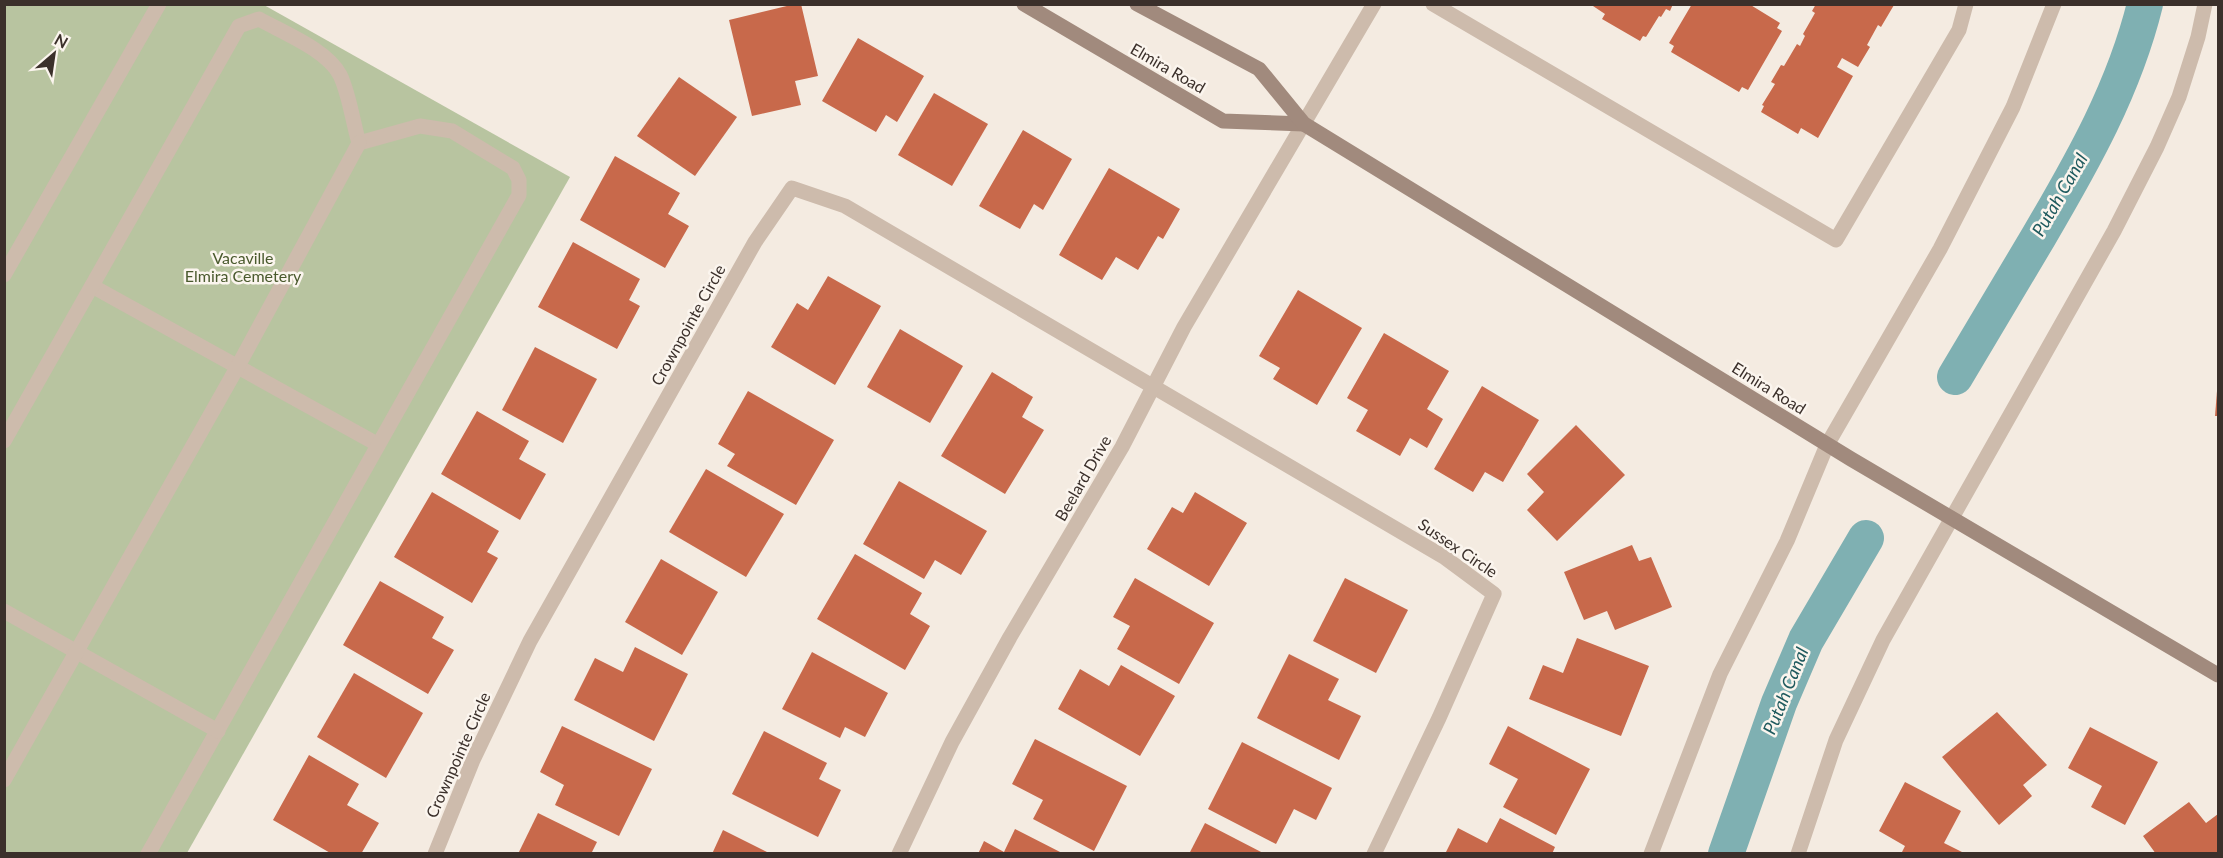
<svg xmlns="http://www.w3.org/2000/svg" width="2223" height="858" font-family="Lato,sans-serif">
<rect width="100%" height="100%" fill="#f4ebe1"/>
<polygon fill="#b8c4a0" points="5,5 264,5 570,177 187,853 5,854"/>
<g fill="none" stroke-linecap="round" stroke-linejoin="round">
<g stroke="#7fb0b2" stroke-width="36">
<path d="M1955,377C1983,330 2011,283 2039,236C2083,161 2124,89 2145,4"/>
<polyline points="1726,854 1779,703 1806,640 1866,538"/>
</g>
</g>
<g fill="#c8694b">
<polygon points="795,4 801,4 818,76 795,81 801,105 752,116 729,20"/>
<polygon points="1590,4 1673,4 1670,11 1666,9 1661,17 1659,16 1646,37 1643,36 1640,41 1602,19 1605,14"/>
<polygon points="1692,4 1749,4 1780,23 1777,28 1782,31 1748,90 1742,87 1739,92 1671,52 1674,46 1669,43"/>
<polygon points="1816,4 1894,5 1881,27 1878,25 1867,45 1870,47 1858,67 1842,58 1837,67 1853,76 1818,138 1801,128 1798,134 1761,112 1764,106 1762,105 1775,84 1771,82 1781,65 1784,66 1797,44 1800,46 1805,36 1803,34 1815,13 1812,11"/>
<polygon points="858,38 924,76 897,122 886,115 876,132 822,101"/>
<polygon points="679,77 737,117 695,176 637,136"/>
<polygon points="934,93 988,124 952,186 898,155"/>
<polygon points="1023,130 1072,159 1043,210 1034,204 1020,229 979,206"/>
<polygon points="615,156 680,193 668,214 689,226 665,268 580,220"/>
<polygon points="1109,168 1180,209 1163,239 1158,236 1138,270 1116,257 1102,280 1059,255"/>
<polygon points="573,242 640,279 629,300 640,306 617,349 538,307"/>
<polygon points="828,276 881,306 835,385 771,347 797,303 808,310"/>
<polygon points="1298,290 1362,328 1317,405 1273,379 1280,368 1259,356"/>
<polygon points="900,329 963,366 930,423 867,387"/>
<polygon points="1384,333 1449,371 1427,409 1443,419 1427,448 1410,438 1400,456 1356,431 1368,410 1347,398"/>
<polygon points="535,347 597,379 563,443 502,410"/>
<polygon points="992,372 1033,397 1022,417 1044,430 1005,494 941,456"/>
<polygon points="1482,386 1539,420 1503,482 1485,472 1473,492 1434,469"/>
<polygon points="748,391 834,440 796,505 727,466 735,454 718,444"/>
<polygon points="2217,391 2218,391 2218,416 2215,416"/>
<polygon points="477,411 529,441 519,459 546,474 520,520 441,474"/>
<polygon points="1576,425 1625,475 1557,541 1527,510 1544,492 1527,474"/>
<polygon points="706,469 784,514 746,577 669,532"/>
<polygon points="899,481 987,531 961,575 935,560 924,579 863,544"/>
<polygon points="432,492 499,531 487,552 498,558 472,603 394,557"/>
<polygon points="1195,492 1247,523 1209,586 1147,549 1172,507 1183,513"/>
<polygon points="1632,545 1639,561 1651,557 1672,607 1615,630 1607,611 1584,620 1564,572"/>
<polygon points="855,554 922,593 910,614 930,626 905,670 817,619"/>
<polygon points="661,559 718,592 682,655 625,622"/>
<polygon points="1135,578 1214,623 1179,684 1117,649 1130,626 1113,617"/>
<polygon points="1345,578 1408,610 1376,673 1313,641"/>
<polygon points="380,581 444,617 432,638 454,650 428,694 343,645"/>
<polygon points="1577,638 1649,666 1621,736 1529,699 1543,665 1563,673"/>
<polygon points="635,647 688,674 654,741 574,700 595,658 623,672"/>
<polygon points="812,652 888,693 865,737 845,727 840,738 782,709"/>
<polygon points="1289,654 1339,679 1328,700 1361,716 1339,760 1257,718"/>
<polygon points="1121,665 1175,696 1140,756 1058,709 1080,669 1109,686"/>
<polygon points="354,673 423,713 386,778 317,737"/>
<polygon points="1997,712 2047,765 2023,785 2032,796 1999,825 1942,757"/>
<polygon points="562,726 652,769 619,836 555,805 564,785 540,772"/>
<polygon points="1508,726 1590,769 1556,835 1503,807 1518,779 1489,764"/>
<polygon points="2090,727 2158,762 2125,825 2091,807 2102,786 2068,768"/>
<polygon points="764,731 827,763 819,779 841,790 818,837 732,794"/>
<polygon points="1035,739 1127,786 1094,851 1033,819 1043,800 1012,784"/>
<polygon points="1242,742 1332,788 1316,820 1294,809 1276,844 1208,809"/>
<polygon points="309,755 359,784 347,805 379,823 361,854 332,854 273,820"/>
<polygon points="1905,782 1961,811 1944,843 1966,854 1901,854 1905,846 1879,831"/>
<polygon points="2189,802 2206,823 2218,814 2218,854 2156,854 2143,836"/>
<polygon points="538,813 597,842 591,854 518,854"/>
<polygon points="1500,818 1555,847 1552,854 1445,854 1458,828 1487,843"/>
<polygon points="1205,823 1265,854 1189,854"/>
<polygon points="1015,829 1064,854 978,854 984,841 1004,852"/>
<polygon points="723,830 771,854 712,854"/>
</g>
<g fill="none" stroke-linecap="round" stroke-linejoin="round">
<g stroke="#cdbbac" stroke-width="15">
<polyline points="1433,4 1836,240 1959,30 1966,4"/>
<polyline points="4,275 159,4"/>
<polyline points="92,286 377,444"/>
<path d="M4,441L239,26L259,19C284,33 327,50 340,75C349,93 353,123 359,143L420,126L452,131L513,168L519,180V195L148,854"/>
<polyline points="4,611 218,731"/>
<polyline points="4,780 238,366 359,143"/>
<polyline points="1651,854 1720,674 1787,541 1827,445 1940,249 2013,107 2054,4"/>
<polyline points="1798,854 1836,740 1883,640 2114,231 2157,147 2179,97 2198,37 2205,4"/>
</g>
<g stroke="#cdbbac" stroke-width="15">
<polyline points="435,854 473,760 530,641 755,242 792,188 845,206 1444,557 1494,594 1439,718 1374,854"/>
<polyline points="899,854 952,742 1010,637 1122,447 1184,327 1374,4"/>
</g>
<g stroke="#a18a7d" stroke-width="15">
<polyline points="1024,4 1223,121 1304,124"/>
<polyline points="1137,4 1259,69 1304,124 1851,459 2218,675"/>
</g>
</g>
<g text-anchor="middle" stroke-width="5" stroke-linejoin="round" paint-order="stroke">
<g font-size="16" fill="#3b302b" stroke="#fbf5ee">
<text transform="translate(1168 68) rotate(30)" y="6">Elmira Road</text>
<text transform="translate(688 325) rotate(-61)" y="6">Crownpointe Circle</text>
<text transform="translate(1769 388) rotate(32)" y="6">Elmira Road</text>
<text transform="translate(1083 478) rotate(-60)" y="6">Beelard Drive</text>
<text transform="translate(1458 548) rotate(34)" y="6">Sussex Circle</text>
<text transform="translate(458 755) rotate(-66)" y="6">Crownpointe Circle</text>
</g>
<g font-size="16" fill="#4a5a2e" stroke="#fbf5ee">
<text x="243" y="264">Vacaville<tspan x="243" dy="18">Elmira Cemetery</tspan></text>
</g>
<g font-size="18" font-style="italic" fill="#1f5a5e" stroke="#fbf5ee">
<text transform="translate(2060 195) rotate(-60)" y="6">Putah Canal</text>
<text transform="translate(1786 691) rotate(-68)" y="6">Putah Canal</text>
</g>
</g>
<rect width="2223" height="858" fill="none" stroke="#3b302b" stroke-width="12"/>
<g transform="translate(54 54) rotate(29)" stroke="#fbf5ee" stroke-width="4.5" paint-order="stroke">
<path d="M0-4.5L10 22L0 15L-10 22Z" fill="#3b302b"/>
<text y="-9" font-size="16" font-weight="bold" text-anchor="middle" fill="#3b302b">N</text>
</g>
</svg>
